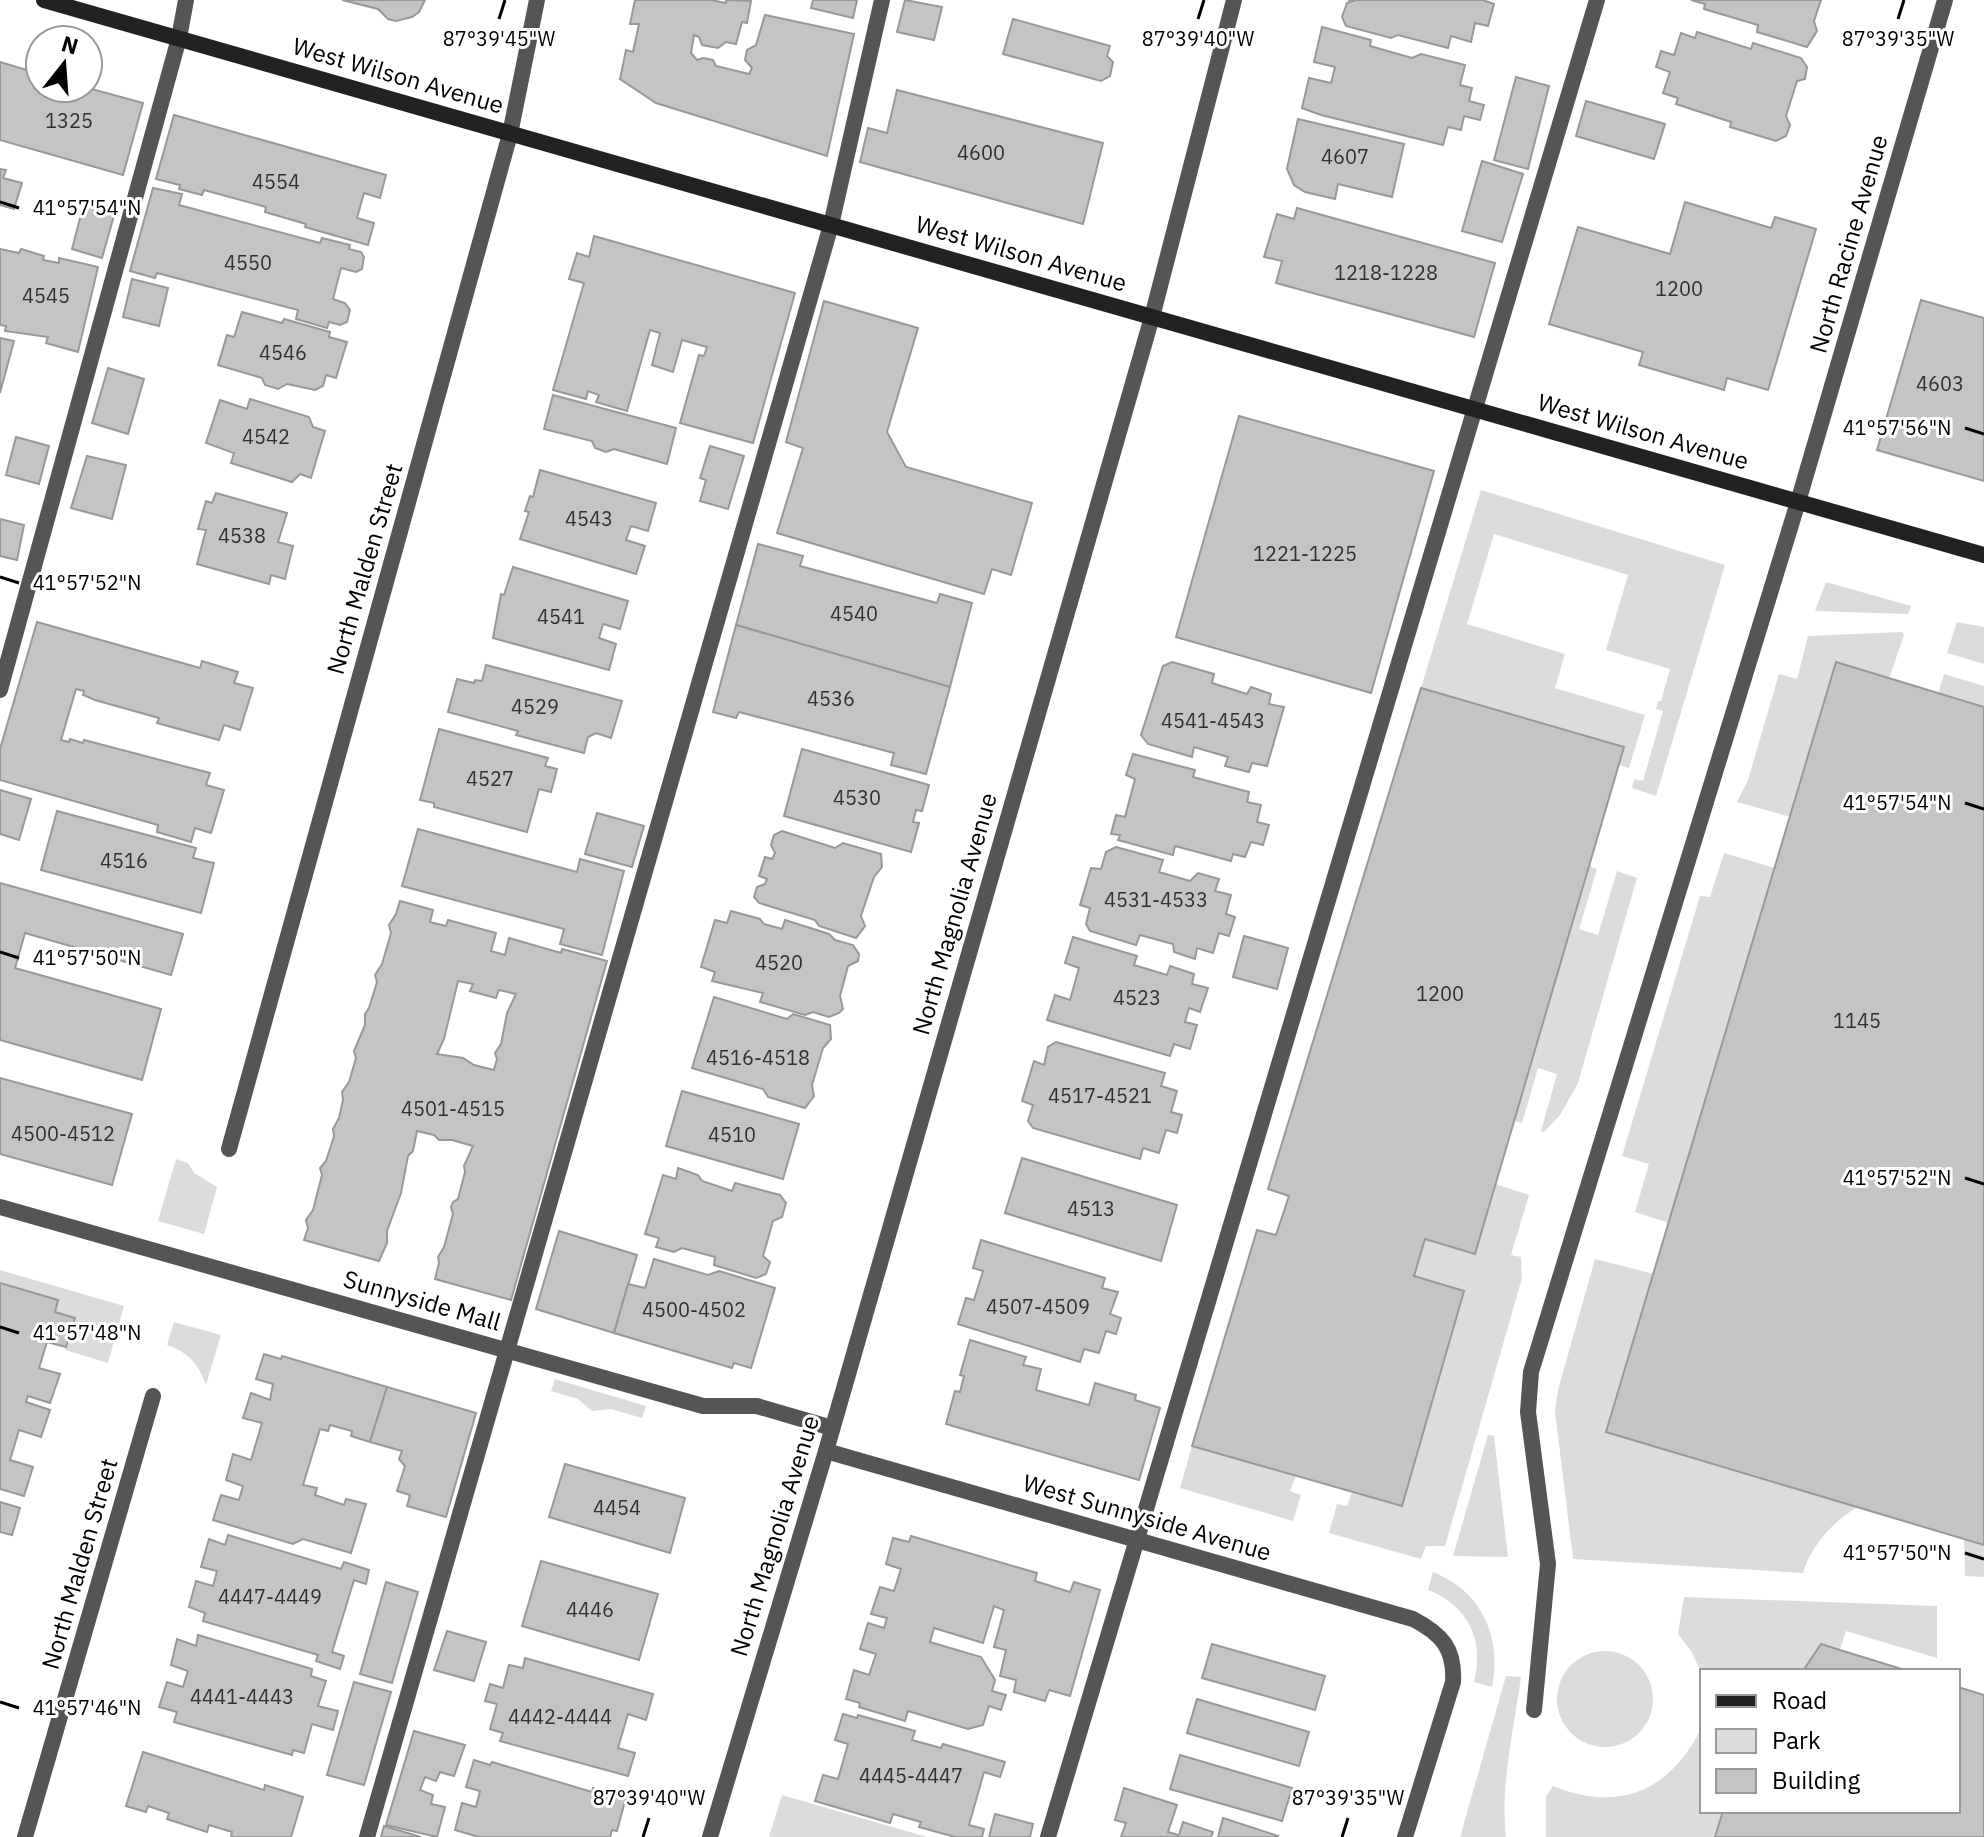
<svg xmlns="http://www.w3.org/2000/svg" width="1984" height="1837" font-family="'IBM Plex Sans',sans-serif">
<rect width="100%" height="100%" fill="#fff"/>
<g fill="#dcdcdc">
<polygon points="1481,490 1725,565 1656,796 1632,788 1634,779 1643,781 1663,711 1656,709 1658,701 1661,701 1670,669 1606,650 1628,575 1494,534 1467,624 1565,654 1555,688 1645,715 1629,768 1619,765 1623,747 1421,688"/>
<polygon points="1826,582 1911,606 1908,614 1815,611"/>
<polygon points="1957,622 1984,627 1984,664 1947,653"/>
<polygon points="1902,632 1904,635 1889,679 1836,663 1791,817 1737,802 1748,780 1779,674 1797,679 1808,636"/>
<polygon points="1944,674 1984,686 1984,707 1938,694"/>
<polygon points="1724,853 1775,868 1669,1223 1635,1212 1649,1164 1622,1156 1700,896 1710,897"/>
<polygon points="1589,866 1597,869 1579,929 1598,935 1617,871 1637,878 1578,1083 1560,1115 1544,1132 1541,1131 1557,1074 1538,1068 1522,1123 1514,1121"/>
<polygon points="176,1159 188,1163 194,1173 217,1187 204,1234 158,1221"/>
<polygon points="1495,1184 1529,1195 1511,1255 1521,1257 1522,1278 1445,1546 1426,1546 1421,1559 1329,1533 1337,1504 1347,1506 1352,1492 1402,1505 1414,1276 1425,1239"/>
<path d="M1595,1259L1654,1274L1607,1432L1858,1507C1833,1521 1811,1546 1803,1573L1573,1559L1555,1411L1558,1390Z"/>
<polygon points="0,1270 124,1306 108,1363 65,1350 75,1318 55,1312 58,1300 0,1283"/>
<path d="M174,1322L221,1335L206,1385C198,1363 189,1353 167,1345Z"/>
<polygon points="555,1379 646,1406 642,1418 611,1409 592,1411 578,1399 551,1391"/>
<polygon points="1488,1435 1494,1436 1508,1557 1453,1556"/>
<polygon points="1192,1446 1296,1476 1290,1491 1301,1495 1293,1521 1180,1488"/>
<polygon points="1964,1539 1984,1545 1984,1577 1965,1576"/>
<path d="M1433,1572C1482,1591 1502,1638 1492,1687L1474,1682C1485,1641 1468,1605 1428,1590Z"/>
<polygon points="1684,1597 1937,1606 1937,1658 1846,1631 1840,1650 1821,1645 1803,1671 1702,1671 1702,1674 1691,1651 1678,1634"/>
<circle cx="1605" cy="1699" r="48"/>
<path d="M1506,1676L1521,1677C1514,1729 1500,1785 1506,1837H1460Z"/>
<path d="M1702,1727V1811H1723L1715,1837H1546V1797L1553,1786C1620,1813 1670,1791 1702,1727Z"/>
<polygon points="782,1795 927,1837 928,1837 769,1837"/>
</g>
<g fill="#c4c4c4" stroke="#999" stroke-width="2" fill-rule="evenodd">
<polygon points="342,0 425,0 419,12 412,17 396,21 388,19 378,9"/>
<polygon points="635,0 711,0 726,3 726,0 751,1 747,23 742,22 736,44 726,42 718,48 702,45 699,37 694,35 691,53 697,60 703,58 713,60 716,66 749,74 752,68 745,60 747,50 756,45 765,15 854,34 827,156 656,103 620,79 626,50 633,52 639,24 630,24"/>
<polygon points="813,0 857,0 853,18 811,8"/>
<polygon points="905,0 942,7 934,40 897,32"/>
<polygon points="1348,0 1483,0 1494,4 1488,26 1475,23 1471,42 1451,36 1448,48 1398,35 1391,38 1346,26 1342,17 1347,3 1353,1"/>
<polygon points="1691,0 1821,0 1814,21 1817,31 1807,47 1757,32 1758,25 1704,9 1705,4"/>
<polygon points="1013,19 1110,46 1107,56 1113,62 1110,76 1101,81 1003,54"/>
<polygon points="1322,27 1371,40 1370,46 1412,58 1421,54 1465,65 1460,85 1472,88 1469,101 1484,105 1480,120 1464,116 1461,130 1448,127 1443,145 1321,115 1302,108 1309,78 1331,83 1335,67 1314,62"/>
<polygon points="1697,32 1751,49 1753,43 1801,58 1807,67 1805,79 1797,81 1786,116 1790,125 1786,136 1776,141 1730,127 1731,122 1676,104 1678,98 1663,93 1670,72 1656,67 1661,51 1674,55 1681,33 1695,38"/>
<polygon points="0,62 40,74 40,88 88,88 143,103 123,175 0,140"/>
<polygon points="1516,77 1549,86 1528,169 1494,160"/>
<polygon points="897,90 1103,143 1083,224 860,162 868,128 887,133"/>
<polygon points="1586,101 1665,124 1654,159 1576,136"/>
<polygon points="174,115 386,175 380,198 364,193 357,218 374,223 368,245 305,227 306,224 265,212 266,207 204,190 202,195 179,189 180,185 156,179"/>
<polygon points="1298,119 1404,144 1392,197 1338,184 1335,199 1305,192 1294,185 1287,169"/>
<polygon points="1482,161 1523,174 1502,242 1462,231"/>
<polygon points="0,169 6,170 3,178 22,183 14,209 0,205"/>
<polygon points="153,188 182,194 179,205 320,243 322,238 350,245 349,249 361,252 364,257 362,269 356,272 341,268 333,299 345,303 350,310 347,322 340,325 329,322 327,328 296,319 298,310 157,273 155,278 130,271"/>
<polygon points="1685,202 1771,228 1775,217 1816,229 1768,390 1727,378 1724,390 1639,365 1643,352 1549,324 1578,227 1670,254"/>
<polygon points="84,203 115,212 102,258 72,249"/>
<polygon points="1297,208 1495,263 1474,337 1276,283 1282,261 1264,257 1277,214 1294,219"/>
<polygon points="594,236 795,293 753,443 680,423 699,355 704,356 707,347 682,340 673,372 652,365 660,333 650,330 627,411 596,402 599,395 588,391 586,399 553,390 584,283 569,279 577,253 589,257"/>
<polygon points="0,249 19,253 21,249 44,256 43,260 59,263 59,258 98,267 78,352 46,343 48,337 5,331 6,326 0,325"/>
<polygon points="132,279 168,288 159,326 123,317"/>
<polygon points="1921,300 1984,318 1984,481 1877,450"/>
<polygon points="824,301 918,328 887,432 906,467 1032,503 1011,575 992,569 984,594 777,533 803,448 786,442"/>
<polygon points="242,312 282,323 284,319 330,332 329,337 347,342 336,378 326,375 323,386 315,390 287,384 278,389 265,385 262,378 218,365 227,335 234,337"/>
<polygon points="0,338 14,341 0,393"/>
<polygon points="108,368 144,379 128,434 92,423"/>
<polygon points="553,395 676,428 667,464 614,449 606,452 595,448 592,441 544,429"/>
<polygon points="250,399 309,417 313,427 325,431 311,478 300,474 292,482 231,463 234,453 206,443 220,400 247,409"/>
<polygon points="1239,416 1434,471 1371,693 1176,637"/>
<polygon points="16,437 49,446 39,484 6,475"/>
<polygon points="710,446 744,456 728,509 700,501 706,480 700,478"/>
<polygon points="87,456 126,465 112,519 71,508"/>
<polygon points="540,470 656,503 648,531 631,526 626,540 645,546 636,574 520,539 529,512 525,511 530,496 533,497"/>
<polygon points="216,493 287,513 278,542 293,546 285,579 271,575 269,584 197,564 206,530 198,529 206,501 212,503"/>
<polygon points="0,519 24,525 17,560 0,556"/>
<polygon points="758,544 803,556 800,566 937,603 940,594 972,603 950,687 736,625"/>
<polygon points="513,567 628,601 620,629 603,624 599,638 616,644 609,670 493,638 501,594 504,595"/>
<polygon points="37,622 200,668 202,661 238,672 234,683 253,688 240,730 224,725 219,740 157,723 159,718 95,700 83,695 84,691 76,689 61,740 69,742 70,739 83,743 84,740 210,773 206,785 224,790 211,833 195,828 191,842 157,832 158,825 0,780 0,749"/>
<polygon points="736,625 950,687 926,774 891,765 894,753 739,712 736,718 713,712"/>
<polygon points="1172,662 1214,674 1212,683 1247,694 1251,687 1271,694 1269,704 1284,707 1267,766 1252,763 1249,772 1225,766 1228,757 1194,747 1192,757 1148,744 1141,735 1163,666"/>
<polygon points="1836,662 1984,707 1984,1545 1606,1432"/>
<polygon points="486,665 622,701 611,738 596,733 588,737 584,753 516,735 518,731 448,712 457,679 474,683 475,680 482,681"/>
<polygon points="1421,688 1624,747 1475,1254 1425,1239 1414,1276 1464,1291 1402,1506 1192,1446 1257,1230 1276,1235 1289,1196 1268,1189"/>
<polygon points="439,729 548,758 545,766 557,769 551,792 539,789 527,832 434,807 434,803 420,800"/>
<polygon points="802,749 929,785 922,811 916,810 913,822 919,823 911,852 784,816"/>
<polygon points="1133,754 1195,770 1193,777 1249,792 1247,802 1261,805 1257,822 1269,825 1263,845 1251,842 1245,857 1233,854 1231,861 1175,846 1173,855 1118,840 1120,835 1111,834 1116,815 1125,817 1135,779 1126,775"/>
<polygon points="0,790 31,799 19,840 0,834"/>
<polygon points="57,811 196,848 193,858 214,863 201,913 41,870"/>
<polygon points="597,813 644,826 632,867 585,854"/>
<polygon points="418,829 577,872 580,859 624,871 602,955 560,944 564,929 402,886"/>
<polygon points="782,831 835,848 843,843 881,854 882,867 874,877 861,916 865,926 856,938 819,926 815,920 759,903 754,897 757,887 765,884 767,879 759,876 765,857 772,859 775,853 771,845 774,835"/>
<polygon points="1116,847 1163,860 1159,872 1190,881 1198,873 1219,879 1215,891 1231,895 1226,914 1235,917 1229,936 1219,933 1213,953 1197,948 1195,959 1174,952 1173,944 1140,935 1136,945 1090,931 1086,924 1090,908 1080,905 1091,868 1101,869 1106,852"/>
<polygon points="0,883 183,934 171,975 25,933 15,968 161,1009 142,1080 0,1040"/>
<path d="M400,901L433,910L430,922L446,926L448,920L496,933L491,951L505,955L509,938L561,953L562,949L607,961L511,1300L435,1279L439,1263L438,1257L444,1247L453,1214L451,1207L453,1202L458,1199L465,1172L464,1166L473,1146L452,1140H439L434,1135L417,1131L413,1151L408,1156L401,1193L387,1231V1243L379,1261L304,1240L308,1228L306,1220L313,1210L322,1175L320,1168L326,1161L334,1136L333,1129L339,1118L343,1100L342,1092L349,1082L356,1058L354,1051L365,1025V1014L369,1008L377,982L375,975L382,964L391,933L389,925L396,914ZM458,981L473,984L470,991L496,998L499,990L516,994L507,1013L501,1044L495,1053L497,1059L494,1070L474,1065L463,1058L437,1054L444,1039Z"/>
<polygon points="731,911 760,919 764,924 782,929 785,920 829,934 835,940 853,945 859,954 858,961 848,966 840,996 843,1009 839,1013 829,1017 813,1012 805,1015 760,1002 763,993 712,981 715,972 701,967 715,920 727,923"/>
<polygon points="1244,936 1288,948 1277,989 1233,977"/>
<polygon points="1073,937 1137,956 1134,965 1167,975 1170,966 1194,974 1192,984 1208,988 1200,1012 1189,1008 1185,1022 1197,1025 1190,1049 1174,1044 1170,1056 1047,1020 1055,995 1070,1000 1079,968 1065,963"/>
<polygon points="714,997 787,1019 793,1014 830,1025 831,1039 823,1048 812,1085 814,1096 805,1108 768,1097 763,1089 692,1068"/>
<polygon points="1056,1042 1165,1073 1161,1086 1177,1091 1171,1112 1182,1115 1177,1133 1166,1130 1159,1153 1143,1148 1140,1159 1033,1128 1028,1121 1033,1105 1022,1101 1034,1061 1044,1065 1048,1047"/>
<polygon points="0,1078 132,1114 112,1185 0,1154"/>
<polygon points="682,1091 799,1124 783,1179 666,1146"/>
<polygon points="1022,1158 1177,1205 1161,1261 1005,1213"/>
<polygon points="678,1168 698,1175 702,1181 732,1191 735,1183 780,1195 786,1203 782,1217 773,1221 763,1256 770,1262 766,1274 756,1278 714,1265 715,1257 682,1248 674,1252 656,1247 659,1238 645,1234 663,1175 676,1179"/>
<polygon points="559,1231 637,1255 614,1333 536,1309"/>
<polygon points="981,1240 1105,1278 1102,1288 1118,1292 1110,1314 1121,1318 1116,1334 1106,1331 1099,1353 1084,1349 1080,1362 958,1324 966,1298 974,1300 983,1271 973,1268"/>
<polygon points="654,1259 708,1275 719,1271 775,1288 751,1368 734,1363 732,1368 614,1333 628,1284 645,1288"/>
<polygon points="0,1283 58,1300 55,1312 75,1318 66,1347 47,1342 39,1368 60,1374 50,1403 28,1396 26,1402 50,1410 41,1437 19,1430 10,1460 33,1467 24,1496 0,1489"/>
<polygon points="970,1340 1026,1357 1023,1365 1041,1369 1036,1390 1089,1405 1095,1383 1136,1395 1135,1400 1160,1408 1139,1480 946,1424 955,1391 960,1392 964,1376 960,1375"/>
<polygon points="264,1354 281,1359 282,1356 387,1387 370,1442 351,1436 352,1431 330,1425 328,1431 320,1429 303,1485 317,1488 315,1495 344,1505 346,1499 366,1504 351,1553 303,1539 293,1544 213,1520 221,1495 239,1500 243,1486 226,1480 233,1454 251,1460 262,1423 243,1418 251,1393 270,1400 273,1384 256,1379"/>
<polygon points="387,1387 476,1413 446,1517 407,1506 410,1495 397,1491 405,1466 399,1459 402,1451 370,1442"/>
<polygon points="565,1464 685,1498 670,1553 549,1517"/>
<polygon points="0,1502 20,1508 12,1535 0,1532"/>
<polygon points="228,1535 341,1569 344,1562 369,1570 366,1584 354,1580 332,1652 344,1656 340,1669 316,1661 318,1655 203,1621 205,1613 189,1607 196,1581 213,1586 217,1571 201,1567 209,1539 225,1545"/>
<polygon points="911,1536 1037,1573 1035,1581 1070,1592 1074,1582 1100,1590 1070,1696 1049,1690 1045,1701 1014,1692 1016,1680 1000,1676 1006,1650 994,1647 1004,1610 994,1606 983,1643 934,1628 930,1642 981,1657 995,1680 992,1691 1006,1695 1001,1710 989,1706 983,1725 968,1729 908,1711 905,1721 859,1707 860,1703 846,1699 854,1670 869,1675 876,1654 860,1649 868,1623 884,1628 887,1618 871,1614 880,1587 894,1591 901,1569 886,1564 893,1538 909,1542"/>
<polygon points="541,1561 658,1594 639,1660 522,1626"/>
<polygon points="386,1582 418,1592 392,1683 360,1674"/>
<polygon points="447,1631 486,1642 474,1681 434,1670"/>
<polygon points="198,1635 312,1669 311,1676 326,1681 318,1706 338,1711 333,1730 312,1724 304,1753 293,1750 292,1755 174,1722 177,1712 159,1707 167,1682 183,1687 188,1671 171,1665 177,1639 196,1646"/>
<polygon points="1212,1644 1325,1676 1315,1710 1202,1678"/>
<polygon points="1821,1644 1840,1650 1908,1671 1803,1671"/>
<polygon points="525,1658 653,1694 646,1720 628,1714 618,1748 635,1753 628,1776 500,1741 503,1733 490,1729 497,1704 485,1701 490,1684 503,1688 509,1665 523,1668"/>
<polygon points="354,1682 391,1692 364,1785 327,1775"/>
<polygon points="1958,1687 1984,1695 1984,1837 1715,1837 1723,1811 1958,1811"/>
<polygon points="1197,1699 1309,1732 1299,1766 1187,1733"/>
<polygon points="843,1714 857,1718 858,1715 915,1731 912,1740 941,1748 943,1744 1005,1762 1000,1777 984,1772 969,1825 984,1829 982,1837 955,1837 919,1827 921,1822 893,1814 890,1823 815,1801 823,1775 838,1779 848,1744 835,1740"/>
<polygon points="414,1731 465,1745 454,1776 440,1772 436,1781 425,1777 420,1790 433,1795 431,1804 445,1807 437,1837 386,1825"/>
<polygon points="143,1752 264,1790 265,1785 303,1797 291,1837 233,1837 231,1836 232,1832 209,1825 207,1832 167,1819 169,1813 148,1806 146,1812 126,1806"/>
<polygon points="1180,1755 1292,1788 1282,1821 1170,1789"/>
<polygon points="474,1760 490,1765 492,1762 592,1792 593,1788 626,1797 617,1831 612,1830 610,1837 479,1837 455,1830 462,1803 476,1807 480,1791 466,1787"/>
<polygon points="1124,1788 1177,1805 1168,1832 1179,1835 1183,1822 1213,1832 1211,1837 1121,1837 1126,1823 1115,1820"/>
<polygon points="995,1814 1033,1824 1030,1837 989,1837"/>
<polygon points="1223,1818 1278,1836 1277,1837 1218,1837"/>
<polygon points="384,1826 421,1837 381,1837"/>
</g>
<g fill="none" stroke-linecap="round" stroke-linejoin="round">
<g stroke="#555" stroke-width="16">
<polyline points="0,690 179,38 186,0"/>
<polyline points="1534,1710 1548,1564 1528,1412 1531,1372 1798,502"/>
<polyline points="367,1837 831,225 882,0"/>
<polyline points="1048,1837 1597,0"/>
</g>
<g stroke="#555" stroke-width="16">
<polyline points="1798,502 1945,0"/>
<polyline points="229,1149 510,134 537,0"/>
<polyline points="0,1207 703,1406 757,1406 832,1428"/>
<path d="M826,1451L1413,1619C1442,1634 1455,1649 1453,1682L1405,1837"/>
<polyline points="25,1837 153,1396"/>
<polyline points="710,1837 826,1451 1152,317 1234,0"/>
</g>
<polyline stroke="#222" stroke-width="16" points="44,0 1984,555"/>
</g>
<path fill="none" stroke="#000" stroke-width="3" d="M499,19L505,0M1198,19L1204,0M1898,19L1904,0M0,202L19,208M1965,428L1984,434M0,577L19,583M1965,803L1984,809M0,952L19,958M1965,1178L1984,1184M0,1327L19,1333M1965,1553L1984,1559M0,1702L19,1708M643,1837L649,1818M1342,1837L1348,1818"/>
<g text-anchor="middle" stroke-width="6" stroke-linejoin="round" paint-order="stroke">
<g font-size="20" fill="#313131">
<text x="69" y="128">1325</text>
<text x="981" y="160">4600</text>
<text x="1345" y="164">4607</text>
<text x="276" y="189">4554</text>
<text x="248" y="270">4550</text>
<text x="1386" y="280">1218-1228</text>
<text x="1679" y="296">1200</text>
<text x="46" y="303">4545</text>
<text x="283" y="360">4546</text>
<text x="1940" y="391">4603</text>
<text x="266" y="444">4542</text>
<text x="589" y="526">4543</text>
<text x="242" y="543">4538</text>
<text x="1305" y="561">1221-1225</text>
<text x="854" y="621">4540</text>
<text x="561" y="624">4541</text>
<text x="831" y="706">4536</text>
<text x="535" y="714">4529</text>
<text x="1213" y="728">4541-4543</text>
<text x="490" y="786">4527</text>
<text x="857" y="805">4530</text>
<text x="124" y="868">4516</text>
<text x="1156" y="907">4531-4533</text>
<text x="779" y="970">4520</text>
<text x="1440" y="1001">1200</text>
<text x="1137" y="1005">4523</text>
<text x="1857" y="1028">1145</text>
<text x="758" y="1065">4516-4518</text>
<text x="1100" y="1103">4517-4521</text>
<text x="453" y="1116">4501-4515</text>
<text x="63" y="1141">4500-4512</text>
<text x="732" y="1142">4510</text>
<text x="1091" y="1216">4513</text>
<text x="1038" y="1314">4507-4509</text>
<text x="694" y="1317">4500-4502</text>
<text x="617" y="1515">4454</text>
<text x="270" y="1604">4447-4449</text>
<text x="590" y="1617">4446</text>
<text x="242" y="1704">4441-4443</text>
<text x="560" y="1724">4442-4444</text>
<text x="911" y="1783">4445-4447</text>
</g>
<g font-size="24" fill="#000" stroke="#fff">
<text transform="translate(398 76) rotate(16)" y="8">West Wilson Avenue</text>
<text transform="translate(1849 244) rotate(-74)" y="8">North Racine Avenue</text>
<text transform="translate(1021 254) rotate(16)" y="8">West Wilson Avenue</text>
<text transform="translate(1643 432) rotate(16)" y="8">West Wilson Avenue</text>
<text transform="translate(365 569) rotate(-74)" y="8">North Malden Street</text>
<text transform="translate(955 914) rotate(-74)" y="8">North Magnolia Avenue</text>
<text transform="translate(422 1301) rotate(16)" y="8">Sunnyside Mall</text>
<text transform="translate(1147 1518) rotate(16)" y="8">West Sunnyside Avenue</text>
<text transform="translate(775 1536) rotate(-73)" y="8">North Magnolia Avenue</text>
<text transform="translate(80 1564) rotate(-74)" y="8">North Malden Street</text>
</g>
</g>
<g font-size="20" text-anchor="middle" fill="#000" stroke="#fff" stroke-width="6" stroke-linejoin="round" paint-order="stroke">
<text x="499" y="46">87°39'45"W</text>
<text x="1198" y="46">87°39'40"W</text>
<text x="1898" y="46">87°39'35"W</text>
<text x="87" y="215">41°57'54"N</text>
<text x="1897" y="435">41°57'56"N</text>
<text x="87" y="590">41°57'52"N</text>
<text x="1897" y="810">41°57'54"N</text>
<text x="87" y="965">41°57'50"N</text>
<text x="1897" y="1185">41°57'52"N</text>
<text x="87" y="1340">41°57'48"N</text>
<text x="1897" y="1560">41°57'50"N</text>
<text x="87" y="1715">41°57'46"N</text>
<text x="649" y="1805">87°39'40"W</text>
<text x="1348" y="1805">87°39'35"W</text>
</g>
<rect x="1700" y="1669" width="260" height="144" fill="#ffffff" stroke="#999999" stroke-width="2"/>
<rect x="1716" y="1695" width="40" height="12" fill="#222222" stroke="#999999" stroke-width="2"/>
<text x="1772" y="1709" font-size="24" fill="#000000">Road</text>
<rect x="1716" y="1729" width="40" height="24" fill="#dcdcdc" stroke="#999999" stroke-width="2"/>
<text x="1772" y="1749" font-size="24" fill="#000000">Park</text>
<rect x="1716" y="1769" width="40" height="24" fill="#c4c4c4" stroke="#999999" stroke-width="2"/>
<text x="1772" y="1789" font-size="24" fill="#000000">Building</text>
<g transform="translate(64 64) rotate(17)"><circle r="38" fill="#ffffff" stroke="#999999" stroke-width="2"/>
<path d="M0-6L14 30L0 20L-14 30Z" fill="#000000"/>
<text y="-12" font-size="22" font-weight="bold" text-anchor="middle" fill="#000000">N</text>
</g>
</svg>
